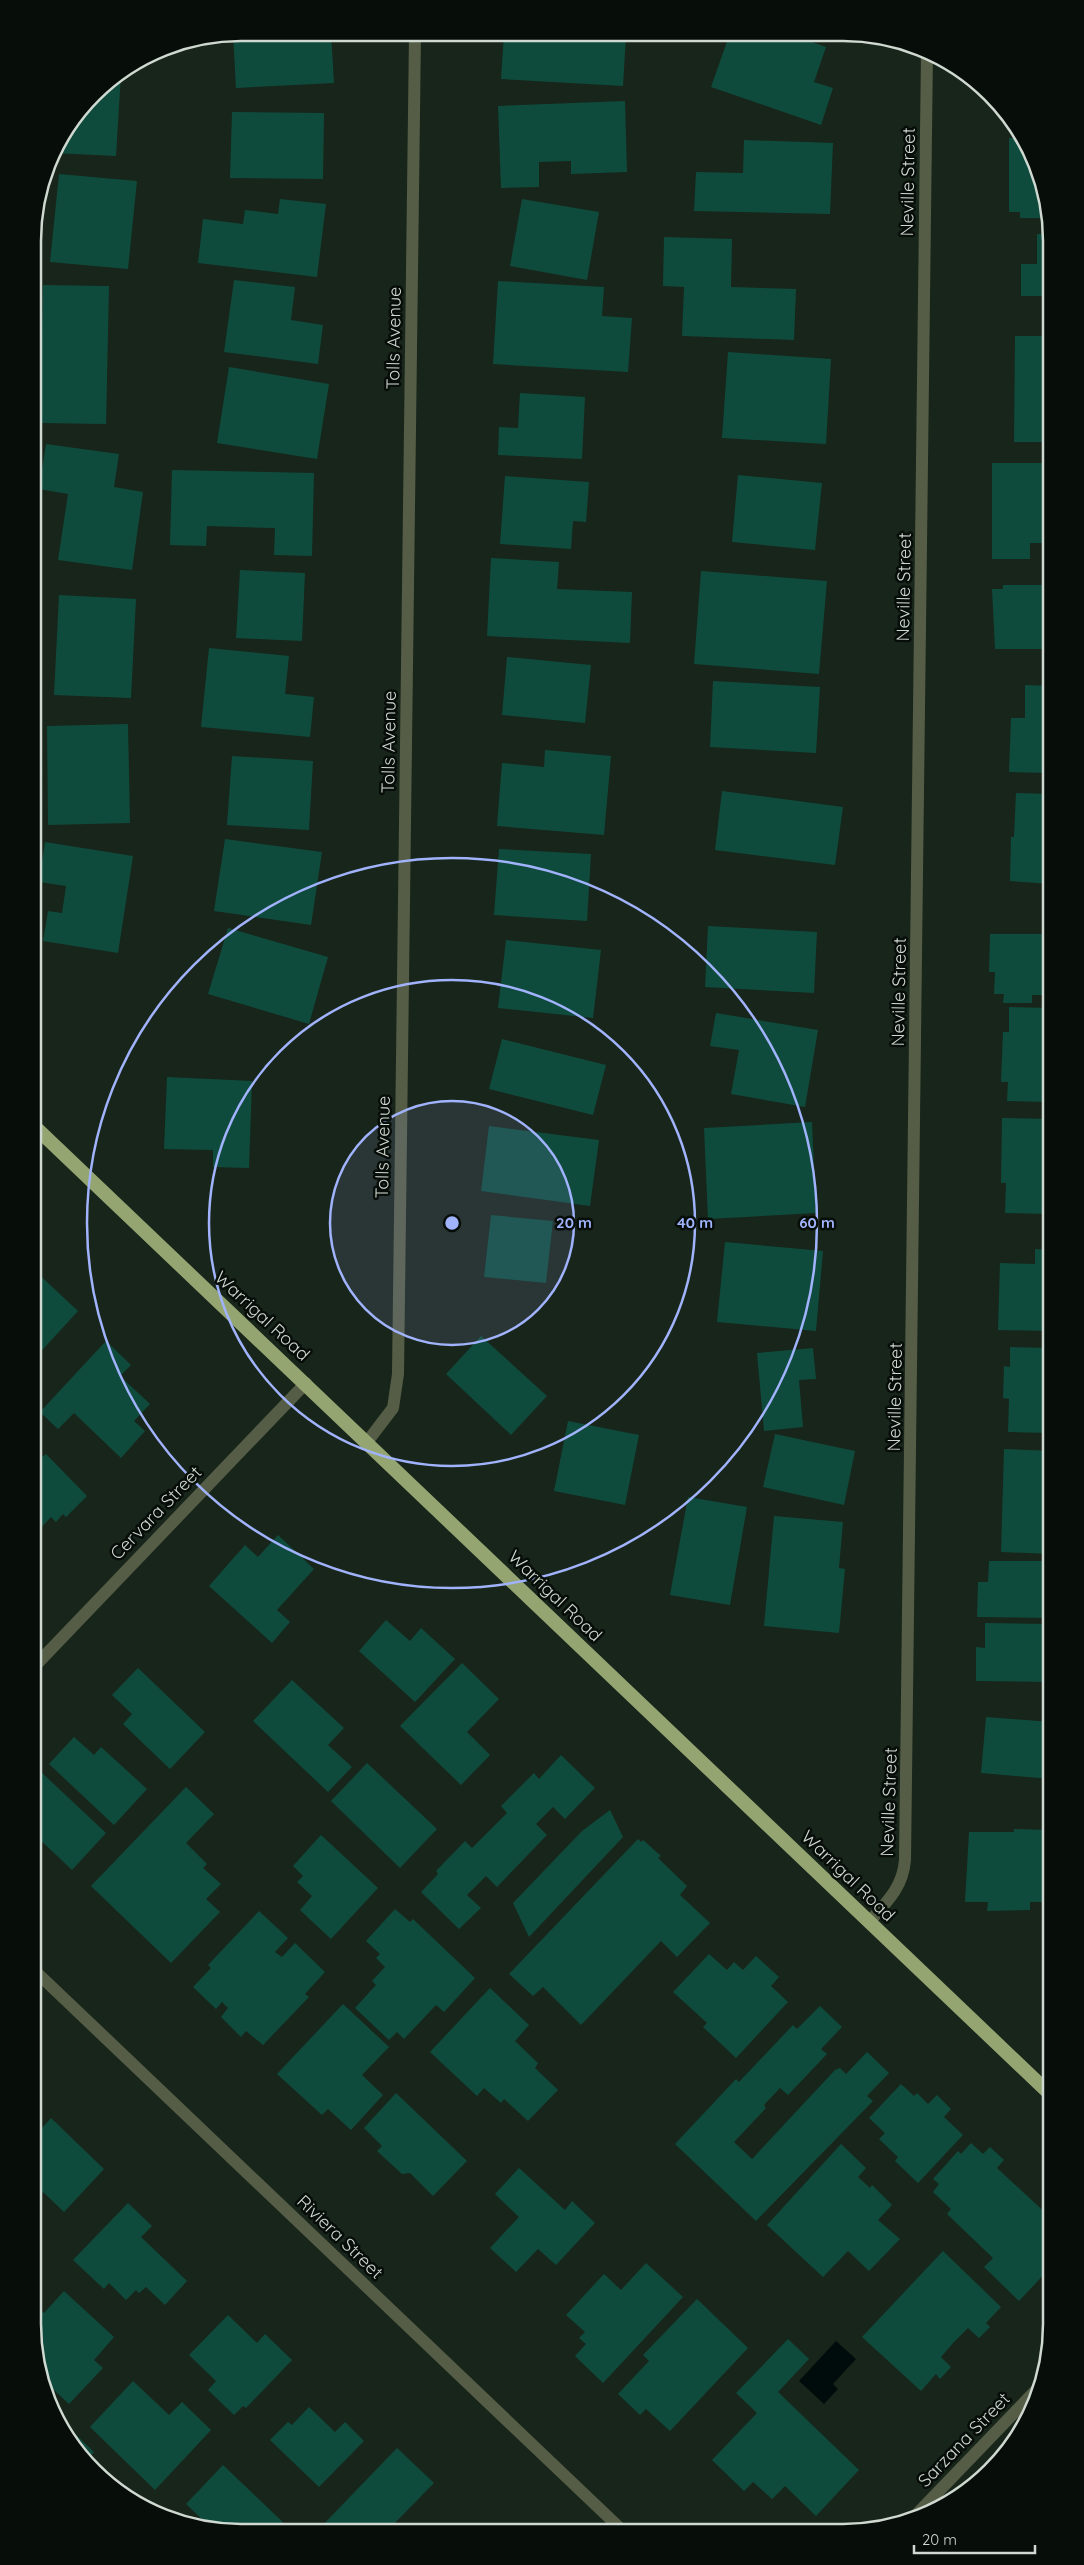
<svg xmlns="http://www.w3.org/2000/svg" width="1084" height="2565" font-family="Quicksand,sans-serif">
<rect width="100%" height="100%" fill="#18251a"/>
<polygon fill="#000b0c" points="836,2341 856,2359 833,2384 838,2389 824,2404 799,2381"/>
<g fill="#0f4b3d">
<polygon points="242,32 331,33 334,83 236,88 233,34"/>
<polygon points="504,34 626,35 623,86 501,79"/>
<polygon points="729,36 795,36 826,47 814,82 833,88 821,125 711,87"/>
<polygon points="121,74 116,156 53,153 104,85"/>
<polygon points="625,101 627,172 571,174 571,161 539,162 539,187 501,188 498,106"/>
<polygon points="232,112 324,113 323,179 230,178"/>
<polygon points="1009,138 1024,138 1044,188 1048,218 1020,218 1020,212 1009,212"/>
<polygon points="744,140 833,143 830,214 694,211 696,172 743,173"/>
<polygon points="59,174 137,181 128,269 50,262"/>
<polygon points="280,199 326,204 317,277 198,263 203,219 243,224 245,210 278,214"/>
<polygon points="522,199 599,212 587,280 510,266"/>
<polygon points="1037,234 1050,234 1051,296 1021,296 1021,264 1037,264"/>
<polygon points="664,237 732,239 731,287 796,289 794,340 682,336 684,287 663,286"/>
<polygon points="234,280 295,287 291,320 323,325 318,364 224,352"/>
<polygon points="498,281 604,287 602,316 632,318 628,372 493,364"/>
<polygon points="43,285 109,286 106,424 40,423"/>
<polygon points="1015,336 1051,336 1051,442 1014,442"/>
<polygon points="728,352 831,359 826,444 722,438"/>
<polygon points="229,367 329,384 317,459 217,443"/>
<polygon points="520,393 585,397 582,459 498,455 499,427 518,428"/>
<polygon points="46,444 119,454 114,487 143,492 132,570 58,560 68,494 39,489"/>
<polygon points="992,463 1051,463 1051,543 1030,543 1030,559 992,559"/>
<polygon points="172,470 314,473 312,556 274,555 275,528 207,526 206,546 170,545"/>
<polygon points="738,475 822,483 815,550 732,542"/>
<polygon points="505,476 589,482 586,522 573,521 571,549 500,544"/>
<polygon points="491,558 559,562 557,589 632,592 630,643 487,636"/>
<polygon points="240,570 305,573 302,641 236,638"/>
<polygon points="701,571 827,581 819,674 694,664"/>
<polygon points="1003,585 1051,585 1051,670 1042,670 1042,649 995,649 992,589 1003,589"/>
<polygon points="59,595 136,599 131,698 54,695"/>
<polygon points="209,648 289,656 285,694 314,697 310,737 201,727"/>
<polygon points="507,657 591,665 585,723 502,715"/>
<polygon points="713,681 820,687 816,753 710,747"/>
<polygon points="1025,685 1051,686 1051,773 1009,772 1011,718 1025,718"/>
<polygon points="128,724 130,823 48,825 47,726"/>
<polygon points="545,750 611,756 604,835 497,826 502,763 544,767"/>
<polygon points="232,756 313,761 309,830 227,825"/>
<polygon points="722,791 843,807 835,865 715,850"/>
<polygon points="1016,793 1051,794 1051,884 1010,881 1011,837 1014,837"/>
<polygon points="225,839 322,852 311,925 214,911"/>
<polygon points="45,842 133,856 118,953 43,941 48,911 62,913 66,886 39,882"/>
<polygon points="499,849 591,854 587,921 494,915"/>
<polygon points="708,926 817,932 814,993 705,987"/>
<polygon points="228,928 328,957 309,1024 208,994"/>
<polygon points="990,934 1051,934 1051,995 1032,995 1032,1003 1003,1003 1004,994 994,994 995,972 989,972"/>
<polygon points="506,940 601,950 593,1018 498,1008"/>
<polygon points="1009,1007 1051,1008 1051,1102 1007,1101 1008,1082 1001,1082 1003,1032 1009,1032"/>
<polygon points="716,1013 818,1030 805,1107 731,1094 739,1050 710,1046"/>
<polygon points="502,1039 606,1065 593,1115 489,1089"/>
<polygon points="167,1077 252,1081 249,1168 213,1167 213,1150 164,1149"/>
<polygon points="1002,1118 1051,1119 1050,1214 1005,1213 1006,1183 1001,1183"/>
<polygon points="812,1122 816,1213 708,1219 704,1128"/>
<polygon points="489,1126 599,1140 590,1206 481,1191"/>
<polygon points="491,1215 553,1221 546,1283 484,1277"/>
<polygon points="725,1242 823,1251 816,1331 717,1322"/>
<polygon points="1035,1249 1051,1250 1051,1331 998,1330 1000,1263 1035,1264"/>
<polygon points="33,1269 78,1311 34,1359 33,1358"/>
<polygon points="481,1336 547,1396 511,1435 446,1374"/>
<polygon points="106,1341 131,1365 120,1376 150,1404 134,1421 145,1431 121,1458 74,1413 58,1429 40,1412"/>
<polygon points="1010,1347 1051,1348 1051,1433 1008,1432 1009,1399 1003,1398 1004,1366 1010,1367"/>
<polygon points="813,1348 816,1379 799,1380 803,1427 764,1431 757,1353"/>
<polygon points="568,1421 639,1435 625,1505 554,1491"/>
<polygon points="775,1434 855,1451 844,1505 763,1487"/>
<polygon points="33,1448 42,1457 46,1454 87,1496 66,1517 63,1514 56,1522 51,1517 33,1536"/>
<polygon points="1004,1449 1051,1451 1051,1554 1001,1552"/>
<polygon points="688,1497 747,1507 730,1605 670,1595"/>
<polygon points="774,1516 843,1522 839,1568 845,1569 839,1633 764,1626"/>
<polygon points="278,1535 314,1569 277,1610 290,1622 272,1643 209,1586 245,1545 258,1557"/>
<polygon points="989,1561 1051,1561 1051,1618 977,1617 978,1582 988,1582"/>
<polygon points="386,1620 410,1641 421,1628 455,1659 415,1702 359,1651"/>
<polygon points="985,1623 1050,1624 1051,1682 976,1681 976,1647 985,1648"/>
<polygon points="462,1663 499,1699 467,1732 490,1755 461,1785 400,1726"/>
<polygon points="138,1668 205,1732 170,1769 123,1724 132,1714 112,1695"/>
<polygon points="292,1680 344,1728 328,1745 352,1767 328,1792 253,1721"/>
<polygon points="986,1717 1051,1722 1051,1779 981,1773"/>
<polygon points="74,1737 94,1755 101,1747 147,1789 114,1825 49,1764"/>
<polygon points="561,1755 595,1788 565,1819 553,1807 536,1824 547,1835 497,1887 486,1876 467,1895 481,1908 459,1929 421,1892 438,1874 436,1871 465,1841 472,1848 507,1813 501,1806 534,1773 539,1779"/>
<polygon points="367,1763 437,1829 400,1868 331,1801"/>
<polygon points="40,1771 106,1833 72,1870 33,1833 33,1778"/>
<polygon points="186,1787 214,1814 186,1843 207,1864 203,1868 221,1884 206,1899 220,1912 171,1963 91,1886"/>
<polygon points="610,1810 623,1837 529,1937 513,1903 582,1831"/>
<polygon points="1014,1829 1051,1830 1051,1902 1030,1902 1030,1910 987,1911 988,1902 965,1902 969,1832 1014,1832"/>
<polygon points="321,1835 378,1888 331,1939 300,1910 312,1896 297,1882 303,1876 293,1866"/>
<polygon points="638,1839 641,1842 643,1840 661,1856 658,1858 687,1886 680,1895 710,1923 677,1957 661,1941 581,2025 543,1987 533,1996 509,1974"/>
<polygon points="395,1909 410,1922 413,1919 475,1978 444,2012 436,2005 404,2039 397,2032 389,2040 355,2008 376,1985 372,1981 385,1967 376,1958 380,1954 366,1941"/>
<polygon points="259,1911 288,1938 275,1952 282,1957 295,1943 325,1972 305,1994 309,1997 263,2045 246,2031 241,2037 221,2017 228,2008 222,2002 216,2009 193,1987 211,1968 208,1965"/>
<polygon points="709,1954 727,1970 734,1962 743,1970 756,1956 779,1977 771,1986 788,2002 736,2058 703,2027 707,2023 673,1992"/>
<polygon points="490,1988 529,2025 515,2041 538,2063 535,2068 558,2090 528,2121 504,2099 501,2103 484,2088 477,2096 430,2052"/>
<polygon points="343,2004 389,2047 362,2075 383,2095 351,2130 328,2109 322,2115 277,2074"/>
<polygon points="820,2006 842,2027 821,2049 827,2054 788,2095 780,2088 764,2105 766,2108 734,2142 752,2159 835,2070 840,2068 846,2074 867,2052 889,2073 867,2096 873,2101 756,2221 675,2144 736,2079 739,2082 793,2025 797,2029"/>
<polygon points="901,2084 914,2096 917,2093 928,2104 937,2095 951,2109 944,2117 963,2135 918,2183 895,2161 898,2157 879,2139 885,2133 869,2118"/>
<polygon points="396,2093 467,2161 433,2196 410,2173 402,2174 377,2151 382,2146 364,2128"/>
<polygon points="51,2118 104,2169 64,2212 43,2192 33,2203 33,2138"/>
<polygon points="971,2143 983,2154 990,2147 1004,2160 997,2168 1051,2218 1051,2267 1019,2301 984,2267 993,2258 947,2214 951,2209 933,2192 939,2184 933,2179 958,2151 961,2154"/>
<polygon points="841,2144 866,2168 858,2177 870,2188 872,2185 892,2205 878,2220 900,2239 869,2271 848,2251 823,2277 767,2225"/>
<polygon points="519,2168 565,2210 572,2201 595,2223 556,2265 538,2249 516,2272 490,2248 519,2217 495,2194"/>
<polygon points="128,2203 152,2226 141,2237 187,2281 165,2305 146,2287 139,2293 136,2290 126,2300 109,2283 104,2289 73,2260"/>
<polygon points="943,2251 1001,2307 986,2323 990,2327 979,2338 968,2328 954,2342 941,2357 951,2367 940,2379 936,2374 921,2391 862,2337"/>
<polygon points="646,2263 683,2297 603,2383 575,2356 586,2344 579,2338 585,2332 566,2315 604,2274 621,2290"/>
<polygon points="64,2291 114,2337 94,2360 103,2368 69,2404 40,2377 32,2323 33,2309 36,2306 44,2313"/>
<polygon points="697,2299 748,2348 670,2431 646,2409 640,2415 618,2394 649,2361 643,2355"/>
<polygon points="228,2315 257,2343 265,2334 292,2360 246,2408 243,2406 234,2415 208,2390 216,2381 189,2355"/>
<polygon points="788,2339 809,2359 778,2392 859,2470 816,2516 785,2486 772,2499 753,2482 744,2491 712,2460 757,2413 736,2393"/>
<polygon points="133,2381 169,2415 182,2402 211,2430 155,2490 90,2427"/>
<polygon points="309,2407 335,2432 345,2422 364,2441 319,2487 270,2440 288,2422 292,2425"/>
<polygon points="68,2427 94,2452 90,2457 127,2495 94,2471 64,2432"/>
<polygon points="397,2448 434,2483 388,2530 319,2529"/>
<polygon points="223,2465 290,2529 212,2529 186,2504"/>
</g>
<g fill="none" stroke-linecap="round" stroke-linejoin="round">
<g stroke="#565d47" stroke-width="12">
<polyline points="367,1442 393,1408 398,1374 415,34"/>
<polyline points="33,1668 306,1383"/>
<path d="M869,1922C887,1902 903,1887 905,1860L927,51"/>
<polyline points="33,1969 623,2531"/>
<polyline points="913,2518 1040,2386"/>
</g>
<polyline stroke="#94a572" stroke-width="14" points="33,1125 1051,2095"/>
</g>
<circle cx="452" cy="1223" r="122" fill="#a1b3fd" fill-opacity=".12"/>
<g fill="none" stroke="#a1b3fd" stroke-width="2.5">
<circle cx="452" cy="1223" r="122"/>
<circle cx="452" cy="1223" r="243"/>
<circle cx="452" cy="1223" r="365"/>
</g>
<g text-anchor="middle" stroke-width="5" stroke-linejoin="round" paint-order="stroke">
<g font-size="18" fill="#d0d9d1" stroke="#070d08">
<text transform="translate(908 182) rotate(-89)" y="6">Neville Street</text>
<text transform="translate(394 338) rotate(-89)" y="6">Tolls Avenue</text>
<text transform="translate(904 587) rotate(-89)" y="6">Neville Street</text>
<text transform="translate(389 742) rotate(-89)" y="6">Tolls Avenue</text>
<text transform="translate(899 992) rotate(-89)" y="6">Neville Street</text>
<text transform="translate(383 1147) rotate(-89)" y="6">Tolls Avenue</text>
<text transform="translate(262 1316) rotate(43)" y="6">Warrigal Road</text>
<text transform="translate(895 1397) rotate(-89)" y="6">Neville Street</text>
<text transform="translate(156 1513) rotate(-46)" y="6">Cervara Street</text>
<text transform="translate(555 1596) rotate(44)" y="6">Warrigal Road</text>
<text transform="translate(889 1802) rotate(-88)" y="6">Neville Street</text>
<text transform="translate(848 1876) rotate(44)" y="6">Warrigal Road</text>
<text transform="translate(340 2237) rotate(44)" y="6">Riviera Street</text>
<text transform="translate(964 2440) rotate(-46)" y="6">Sarzana Street</text>
</g>
</g>
<path d="M0 0H1084V2565H0ZM241 41H843A200 200 0 0 1 1043 241V2324A200 200 0 0 1 843 2524H241A200 200 0 0 1 41 2324V241A200 200 0 0 1 241 41Z" fill="#070d08" fill-rule="evenodd"/>
<path fill="none" stroke="#d0d9d1" stroke-width="2.5" d="M241 41H843A200 200 0 0 1 1043 241V2324A200 200 0 0 1 843 2524H241A200 200 0 0 1 41 2324V241A200 200 0 0 1 241 41Z"/>
<circle cx="452" cy="1223" r="8" fill="#a1b3fd" stroke="#070d08" stroke-width="2.5"/>
<g font-size="15" text-anchor="middle" font-weight="bold" fill="#a1b3fd" stroke="#070d08" stroke-width="5" stroke-linejoin="round" paint-order="stroke">
<text x="574" y="1228">20 m</text>
<text x="695" y="1228">40 m</text>
<text x="817" y="1228">60 m</text>
</g>
<path d="M914 2545v8h121v-8" fill="none" stroke="#d0d9d1" stroke-width="2.5"/>
<text x="922" y="2545" font-size="15" fill="#d0d9d1" stroke="#070d08" stroke-width="4" paint-order="stroke">20 m</text>
</svg>
